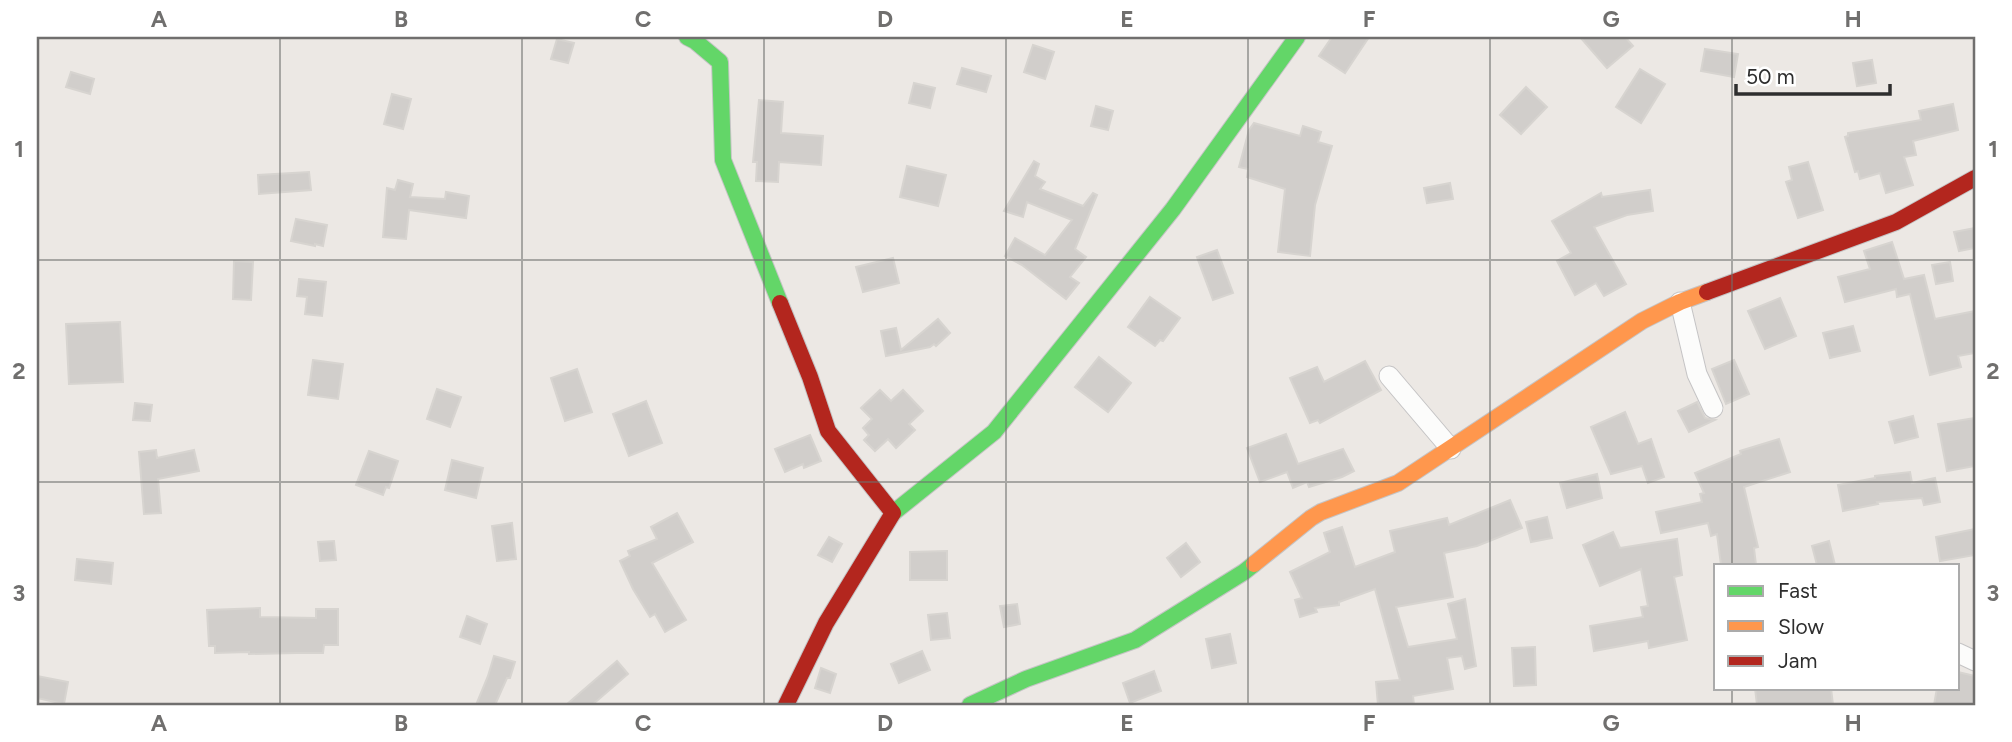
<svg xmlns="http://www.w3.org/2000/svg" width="2012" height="742" font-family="Figtree,sans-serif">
<rect width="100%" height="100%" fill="#ece8e4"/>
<g fill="#d1cecb" stroke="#d7d4d0" stroke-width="2">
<polygon points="1332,37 1369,37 1345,73 1319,56"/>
<polygon points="1580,37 1625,37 1633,46 1607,68"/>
<polygon points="557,39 574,43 568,63 551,59"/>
<polygon points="1033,45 1054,52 1045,79 1024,72"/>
<polygon points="1705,49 1738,54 1734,77 1701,71"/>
<polygon points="1872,60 1876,83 1857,86 1853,63"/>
<polygon points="962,68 991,76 986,92 957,84"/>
<polygon points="1640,69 1665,84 1641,123 1616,107"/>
<polygon points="71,72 94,79 90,94 66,87"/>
<polygon points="914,83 935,88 930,108 909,103"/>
<polygon points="1526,87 1547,107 1521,134 1500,115"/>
<polygon points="392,94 411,99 403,129 384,124"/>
<polygon points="759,100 783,102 781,133 823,136 821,165 779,162 778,182 756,181 757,162 753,162"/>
<polygon points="1953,104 1958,130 1913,141 1916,155 1904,157 1913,185 1886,193 1880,173 1860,179 1858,171 1855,172 1845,137 1848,136 1848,133 1921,120 1919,111"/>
<polygon points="1096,106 1113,111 1108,130 1091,126"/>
<polygon points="1254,123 1300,136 1303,126 1321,132 1318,142 1332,146 1315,205 1310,256 1278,252 1285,189 1247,177 1248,169 1239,167 1249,130"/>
<polygon points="1034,161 1039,164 1035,176 1045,182 1040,189 1083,206 1093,193 1097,195 1075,249 1086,257 1070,277 1079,283 1066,299 1022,265 1005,256 1015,238 1045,255 1072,220 1027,202 1023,217 1004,211"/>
<polygon points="1808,162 1823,210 1798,218 1786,182 1792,180 1789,167"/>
<polygon points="907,166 946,175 938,206 900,197"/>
<polygon points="309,172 311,190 259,194 258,175"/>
<polygon points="398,180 413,184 410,197 445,199 446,192 469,196 466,218 409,210 406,239 383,237 387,188 395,190"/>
<polygon points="1450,183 1453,199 1427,203 1424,188"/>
<polygon points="1650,190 1653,211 1627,215 1594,227 1626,284 1604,296 1596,283 1575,295 1557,261 1571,253 1552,221 1601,193 1602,197"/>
<polygon points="296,219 327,225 323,246 315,244 315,246 291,241"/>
<polygon points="1975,228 1975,248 1959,251 1954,232"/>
<polygon points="1892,242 1904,279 1924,275 1935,319 1975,311 1975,353 1958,356 1961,367 1930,375 1910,294 1897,297 1896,289 1845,302 1838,277 1870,269 1864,251"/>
<polygon points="1217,250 1233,293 1213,300 1197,257"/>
<polygon points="893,258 899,283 863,292 856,267"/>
<polygon points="234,261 253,262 251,300 233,299"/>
<polygon points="1950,262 1953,281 1936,284 1932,265"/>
<polygon points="299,279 326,282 322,316 305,314 307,297 297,296"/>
<polygon points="1150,297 1180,318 1163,341 1160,340 1155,346 1128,327"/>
<polygon points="1780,298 1796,336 1765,349 1748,311"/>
<polygon points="938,319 950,333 936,346 934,344 930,347 886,356 881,331 896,328 901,350"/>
<polygon points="120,322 123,382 69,384 66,324"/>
<polygon points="1853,326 1860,351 1830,358 1823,333"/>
<polygon points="1099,357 1131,383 1108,412 1075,387"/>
<polygon points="313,360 343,364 338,399 308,395"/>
<polygon points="1734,360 1749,394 1726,404 1712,369"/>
<polygon points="1365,361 1381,390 1320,423 1318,420 1310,423 1290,378 1317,367 1324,382"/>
<polygon points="577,369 592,412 565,421 551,378"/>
<polygon points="437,389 461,397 450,427 427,419"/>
<polygon points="880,390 891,401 903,390 923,411 909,424 915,430 896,448 888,439 875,451 864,440 869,435 863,428 872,419 861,408"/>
<polygon points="646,401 662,443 629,456 613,414"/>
<polygon points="1697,402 1705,418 1715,420 1689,432 1678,411"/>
<polygon points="135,403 152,405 150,421 133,420"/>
<polygon points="1625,412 1638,444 1651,439 1664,477 1648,483 1642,466 1611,474 1591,427"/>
<polygon points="1913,416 1918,437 1895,443 1889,422"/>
<polygon points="1975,418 1975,466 1947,471 1938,424"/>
<polygon points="1286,434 1298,464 1343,449 1354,471 1342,477 1309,487 1307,482 1293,488 1287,472 1260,482 1247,448"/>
<polygon points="810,435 821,461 804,468 803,464 785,472 775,449"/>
<polygon points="1779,439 1790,472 1744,487 1758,547 1754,548 1756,565 1721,565 1717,534 1711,536 1708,523 1661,533 1656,512 1702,502 1700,494 1704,493 1695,473 1741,454 1740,451"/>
<polygon points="156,450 157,458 194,450 199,471 158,479 161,513 144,514 139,452"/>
<polygon points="369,451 398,461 389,488 386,487 383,495 356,485"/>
<polygon points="452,460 483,468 476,498 445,490"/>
<polygon points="1910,472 1912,483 1935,478 1940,502 1924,505 1922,498 1877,502 1878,504 1843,511 1838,485 1875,478 1875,476"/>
<polygon points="1597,474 1602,498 1567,508 1560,483"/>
<polygon points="1510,500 1522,528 1477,546 1444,553 1453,597 1396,607 1408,647 1457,639 1448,604 1465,599 1476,666 1465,669 1462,656 1447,658 1453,689 1413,696 1414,705 1378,705 1376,682 1400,680 1375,589 1339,602 1339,605 1315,608 1317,612 1300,617 1295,600 1302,598 1290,572 1330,552 1324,533 1342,527 1355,567 1395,552 1390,531 1447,518 1449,525"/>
<polygon points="677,513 693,542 652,563 686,620 665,632 655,614 650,617 633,589 620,561 630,556 628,551 657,539 651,527"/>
<polygon points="1547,517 1552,538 1531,542 1526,522"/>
<polygon points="512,523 516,559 497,561 492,526"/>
<polygon points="1975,529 1975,555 1940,561 1936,537"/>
<polygon points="1613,532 1620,548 1677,539 1682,575 1674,577 1687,640 1649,648 1648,641 1594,651 1590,626 1643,617 1641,607 1648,606 1641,569 1600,586 1583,545"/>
<polygon points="829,537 842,544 832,562 818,555"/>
<polygon points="334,541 336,560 320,561 318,542"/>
<polygon points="1829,541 1835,565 1817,565 1812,546"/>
<polygon points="1186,543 1200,562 1181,577 1167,558"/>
<polygon points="947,551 947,580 910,580 910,552"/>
<polygon points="77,559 113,563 111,584 75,580"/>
<polygon points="1017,604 1020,624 1004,627 1000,606"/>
<polygon points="260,608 260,617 316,618 316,609 338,609 338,645 324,645 323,653 297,653 249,654 249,652 215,653 215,646 209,646 207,610"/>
<polygon points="947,613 950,638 931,640 928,615"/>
<polygon points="467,616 487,624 480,644 460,637"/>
<polygon points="1230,634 1236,663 1212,668 1206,639"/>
<polygon points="1535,647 1536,685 1514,686 1512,648"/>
<polygon points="922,651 930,670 899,683 891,664"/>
<polygon points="494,656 515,662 510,678 507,678 495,705 476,705 488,676"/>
<polygon points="617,661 628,674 592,705 566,705"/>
<polygon points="821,668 836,674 830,693 815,688"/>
<polygon points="1154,671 1161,691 1130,703 1123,683"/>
<polygon points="1958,672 1975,676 1975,705 1934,705 1937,688 1958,688"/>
<polygon points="37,676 68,682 64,704 37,698"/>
<polygon points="1755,688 1831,688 1833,705 1757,705"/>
</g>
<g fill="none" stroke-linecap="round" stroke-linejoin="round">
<g stroke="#c5c4c5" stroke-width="21">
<g id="street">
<polyline points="1680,302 1697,374 1713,408"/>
<polyline points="1389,376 1451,449"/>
<polyline points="1958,653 1975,661"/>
</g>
</g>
<g stroke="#c5c4c5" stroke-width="18">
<g id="fast">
<polyline points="687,37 695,41 720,62 723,160 780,303"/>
<polyline points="893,513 994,432 1173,209 1297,37"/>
<polyline points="970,705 1026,679 1135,640 1244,572 1254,564"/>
</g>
</g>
<g stroke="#c5c4c5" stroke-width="18">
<polyline id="slow" points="1254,564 1311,518 1321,512 1398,483 1642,321 1680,302 1707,292"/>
</g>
<g stroke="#c5c4c5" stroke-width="18">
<g id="jam">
<polyline points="1707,292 1896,222 1975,178"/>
<polyline points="780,303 810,377 828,431 893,513 826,623 786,705"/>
</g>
</g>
<use href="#street" stroke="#fcfcfb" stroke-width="19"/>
<use href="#fast" stroke="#63d668" stroke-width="16"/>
<use href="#slow" stroke="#ff974d" stroke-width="16"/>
<use href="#jam" stroke="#b3261e" stroke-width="16"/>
</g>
<path fill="none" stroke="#706f6e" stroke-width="2" stroke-opacity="0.55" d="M280,37V705M522,37V705M764,37V705M1006,37V705M1248,37V705M1490,37V705M1732,37V565M37,260H1975M37,482H1975M1732,688V705"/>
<rect width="2012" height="742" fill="none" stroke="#ffffff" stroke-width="77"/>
<rect x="1714" y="564" width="245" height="126" fill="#ffffff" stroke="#ababab" stroke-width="2"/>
<rect x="1728" y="586" width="35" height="10" fill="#63d668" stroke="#ababab" stroke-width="2"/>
<text x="1778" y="598" font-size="21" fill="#2e2e2e">Fast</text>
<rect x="1728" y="621" width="35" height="10" fill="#ff974d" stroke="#ababab" stroke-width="2"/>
<text x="1778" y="634" font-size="21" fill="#2e2e2e">Slow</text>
<rect x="1728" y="656" width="35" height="10" fill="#b3261e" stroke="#ababab" stroke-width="2"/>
<text x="1778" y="668" font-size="21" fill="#2e2e2e">Jam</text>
<path d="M1736 84v10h154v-10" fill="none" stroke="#2e2e2e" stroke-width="3.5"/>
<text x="1746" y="84" font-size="21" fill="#2e2e2e" stroke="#ffffff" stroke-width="5" paint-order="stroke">50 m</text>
<rect x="38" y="38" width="1936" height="666" fill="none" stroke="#706f6e" stroke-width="2.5"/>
<g font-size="23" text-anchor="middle" font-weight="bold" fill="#706f6e">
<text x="159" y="27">A</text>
<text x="401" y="27">B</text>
<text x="643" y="27">C</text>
<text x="885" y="27">D</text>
<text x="1127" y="27">E</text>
<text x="1369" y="27">F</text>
<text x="1611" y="27">G</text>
<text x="1853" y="27">H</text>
<text x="19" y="157">1</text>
<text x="1993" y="157">1</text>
<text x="19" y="379">2</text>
<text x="1993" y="379">2</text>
<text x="19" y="601">3</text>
<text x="1993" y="601">3</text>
<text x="159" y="731">A</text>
<text x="401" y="731">B</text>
<text x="643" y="731">C</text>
<text x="885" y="731">D</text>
<text x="1127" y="731">E</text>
<text x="1369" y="731">F</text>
<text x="1611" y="731">G</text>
<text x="1853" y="731">H</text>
</g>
</svg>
